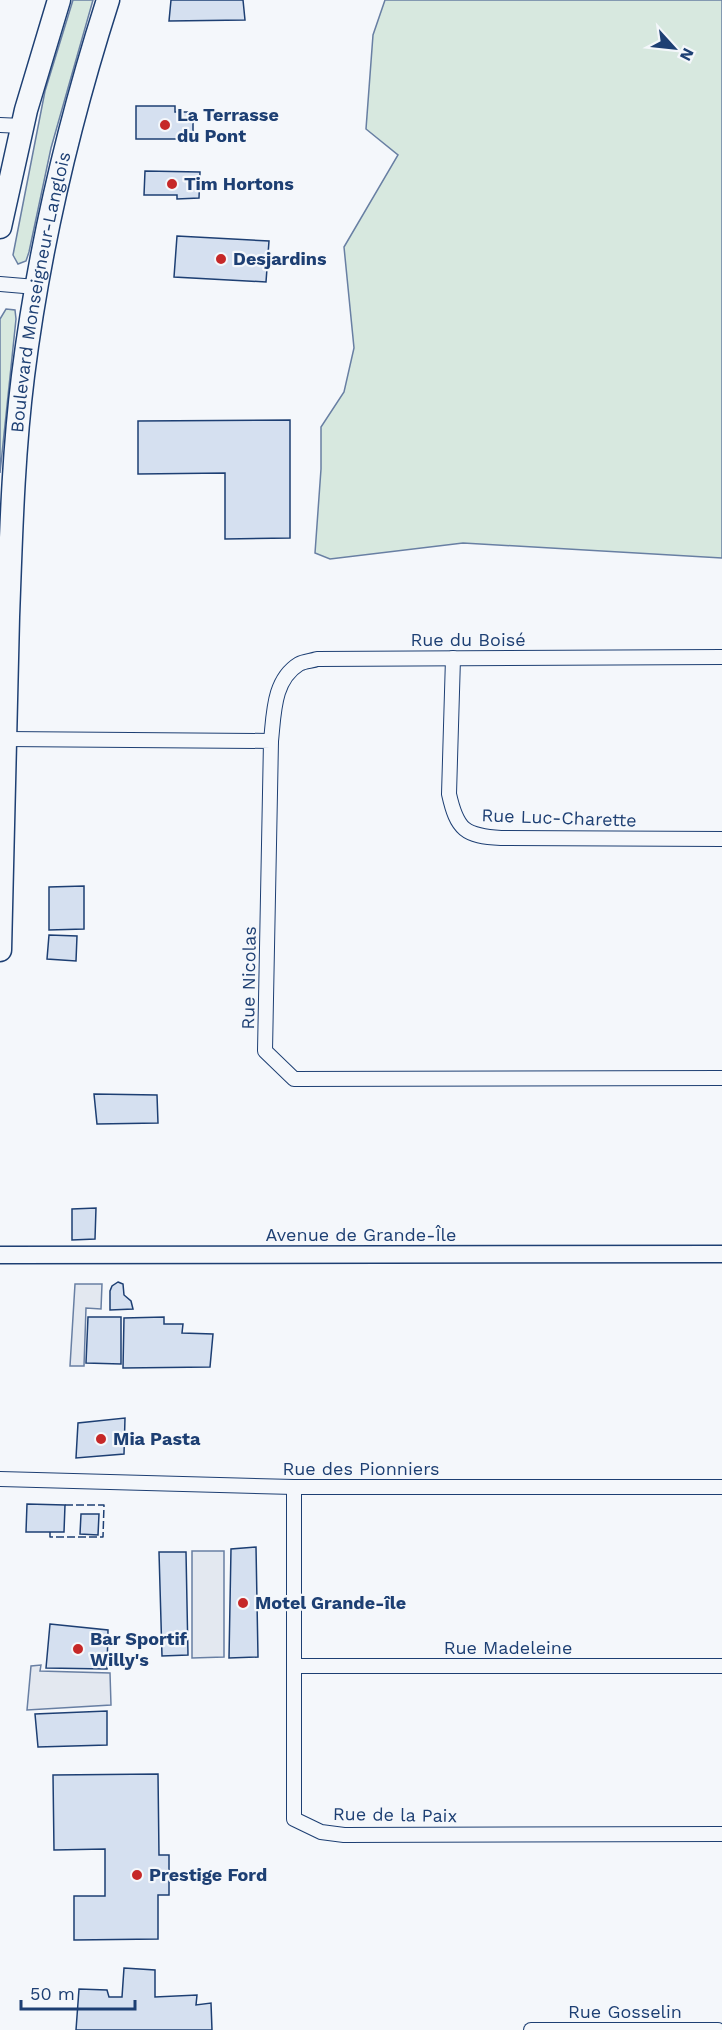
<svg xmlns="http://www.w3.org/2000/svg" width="722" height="2030" font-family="'Work Sans',sans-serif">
<rect width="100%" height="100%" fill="#f4f7fb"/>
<g fill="#d7e8df" stroke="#687fa3" stroke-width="1.5">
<polygon points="73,0 93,0 51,148 29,252 26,261 18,264 13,255 45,91"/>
<polygon points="385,0 722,0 722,558 463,543 330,559 315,553 321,469 321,427 344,392 354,348 344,247 398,155 366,129 373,35"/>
<polygon points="6,309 15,310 16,319 0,473 0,319"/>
</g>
<g fill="#e3e8f0" stroke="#687fa3" stroke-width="1.5">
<polygon points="75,1284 102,1284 101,1309 86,1308 84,1366 70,1366"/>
<polygon points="192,1551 224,1551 224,1657 192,1658"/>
<polygon points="41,1665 40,1671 110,1673 111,1705 27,1710 31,1666"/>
</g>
<g fill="#d5e0f0" stroke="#1d3f73" stroke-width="1.5">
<polygon points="171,0 243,0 245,20 169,21"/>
<polygon points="136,106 175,106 175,112 193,112 193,139 136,139"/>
<polygon points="145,171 200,172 199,198 177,199 177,195 144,195"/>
<polygon points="177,236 269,241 266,282 174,277"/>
<polygon points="290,420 290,538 225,539 225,473 138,474 138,421"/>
<polygon points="84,886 84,929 49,930 49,887"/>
<polygon points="49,935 77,936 76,961 47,959"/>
<polygon points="94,1094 157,1095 158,1123 97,1124"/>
<polygon points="96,1208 95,1239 72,1240 72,1209"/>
<polygon points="118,1282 123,1284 124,1295 131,1301 133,1309 110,1310 110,1291 112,1286"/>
<polygon points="88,1317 121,1317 121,1364 86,1363"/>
<polygon points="164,1317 164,1324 183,1324 182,1333 213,1334 210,1367 123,1368 124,1318"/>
<polygon points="125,1418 124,1454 76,1458 78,1423"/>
<polygon points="27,1504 65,1505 64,1532 26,1532"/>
<polygon points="81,1514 99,1514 98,1535 80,1534"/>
<polygon points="256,1547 258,1657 229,1658 231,1549"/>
<polygon points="159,1552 186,1552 188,1655 162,1656"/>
<polygon points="50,1624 108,1630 107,1669 46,1668"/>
<polygon points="107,1711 107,1745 38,1747 35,1714"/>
<polygon points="158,1774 159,1855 169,1855 169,1895 158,1895 158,1939 74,1940 74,1896 105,1896 105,1849 54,1850 53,1775"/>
<polygon points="124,1968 155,1970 155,1997 197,1995 196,2005 211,2003 212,2030 76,2030 79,1989 107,1990 109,1997 122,1997"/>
</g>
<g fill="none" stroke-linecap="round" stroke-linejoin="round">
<g stroke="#1d3f73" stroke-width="16">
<g id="minor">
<polyline points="0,125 22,126"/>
<polyline points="0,284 36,287"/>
<path d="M453,658L449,794C457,830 465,836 501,838L722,839"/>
<polyline points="5,739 271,741 265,1051 294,1079 722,1078"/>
<path d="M271,741C274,714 273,680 299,664C304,661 312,661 317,659L722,657"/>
<polyline points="0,1479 294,1487 722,1487"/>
<polyline points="294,1487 294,1819 321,1832 344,1835 722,1834"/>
<polyline points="294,1666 722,1666"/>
<polyline points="531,2030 718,2030"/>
</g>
</g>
<g stroke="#1d3f73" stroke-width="19">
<polyline id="tertiary" points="0,1255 722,1254"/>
</g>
<g stroke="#1d3f73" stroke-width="25">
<g id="trunk">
<polyline points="0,227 26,110 59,0"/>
<path id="s1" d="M0,950C2,839 5,728 8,617C11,537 13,456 23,376C39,248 69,122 108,0"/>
</g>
</g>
<use href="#minor" stroke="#f4f7fb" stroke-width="14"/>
<use href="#tertiary" stroke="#f4f7fb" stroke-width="16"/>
<use href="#trunk" stroke="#f4f7fb" stroke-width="22"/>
<polyline stroke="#1d3f73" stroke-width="1.5" stroke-dasharray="8 3" stroke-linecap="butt" points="50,1532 50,1537 103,1537 104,1505 65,1505"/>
</g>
<g fill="#c62828" stroke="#f4f7fb" stroke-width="2">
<circle cx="165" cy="125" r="6"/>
<circle cx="172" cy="184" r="6"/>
<circle cx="221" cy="259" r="6"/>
<circle cx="101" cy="1439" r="6"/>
<circle cx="243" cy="1603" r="6"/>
<circle cx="78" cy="1649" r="6"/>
<circle cx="137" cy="1875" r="6"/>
</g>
<g text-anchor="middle" stroke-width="4.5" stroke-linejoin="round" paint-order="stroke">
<g font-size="18" font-weight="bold" fill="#1d3f73" stroke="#f4f7fb" text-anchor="start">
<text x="177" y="121">La Terrasse<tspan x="177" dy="21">du Pont</tspan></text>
<text x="184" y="190">Tim Hortons</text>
<text x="233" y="265">Desjardins</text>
<text x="113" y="1445">Mia Pasta</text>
<text x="255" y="1609">Motel Grande-île</text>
<text x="90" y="1645">Bar Sportif<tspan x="90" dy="21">Willy's</tspan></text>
<text x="149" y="1881">Prestige Ford</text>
</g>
<g font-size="18" fill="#1d3f73" stroke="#f4f7fb">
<text dy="6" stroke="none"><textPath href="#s1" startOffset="660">Boulevard Monseigneur-Langlois</textPath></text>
<text x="468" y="646">Rue du Boisé</text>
<text transform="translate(559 818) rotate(2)" y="6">Rue Luc-Charette</text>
<text transform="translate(249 978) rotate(-89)" y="6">Rue Nicolas</text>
<text x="361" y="1241">Avenue de Grande-Île</text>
<text x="361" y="1475">Rue des Pionniers</text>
<text x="508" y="1654">Rue Madeleine</text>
<text transform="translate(395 1815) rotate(1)" y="6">Rue de la Paix</text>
<text x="625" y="2018">Rue Gosselin</text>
</g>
</g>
<g transform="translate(674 48) rotate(117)" stroke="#f4f7fb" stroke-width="4.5" paint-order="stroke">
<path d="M0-4.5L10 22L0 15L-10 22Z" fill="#1d3f73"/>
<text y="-9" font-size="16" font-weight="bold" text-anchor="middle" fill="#1d3f73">N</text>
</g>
<path d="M21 2000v9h114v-9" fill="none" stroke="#1d3f73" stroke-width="3"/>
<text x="30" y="2000" font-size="18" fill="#1d3f73" stroke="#f4f7fb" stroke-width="4.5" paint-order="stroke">50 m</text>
</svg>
